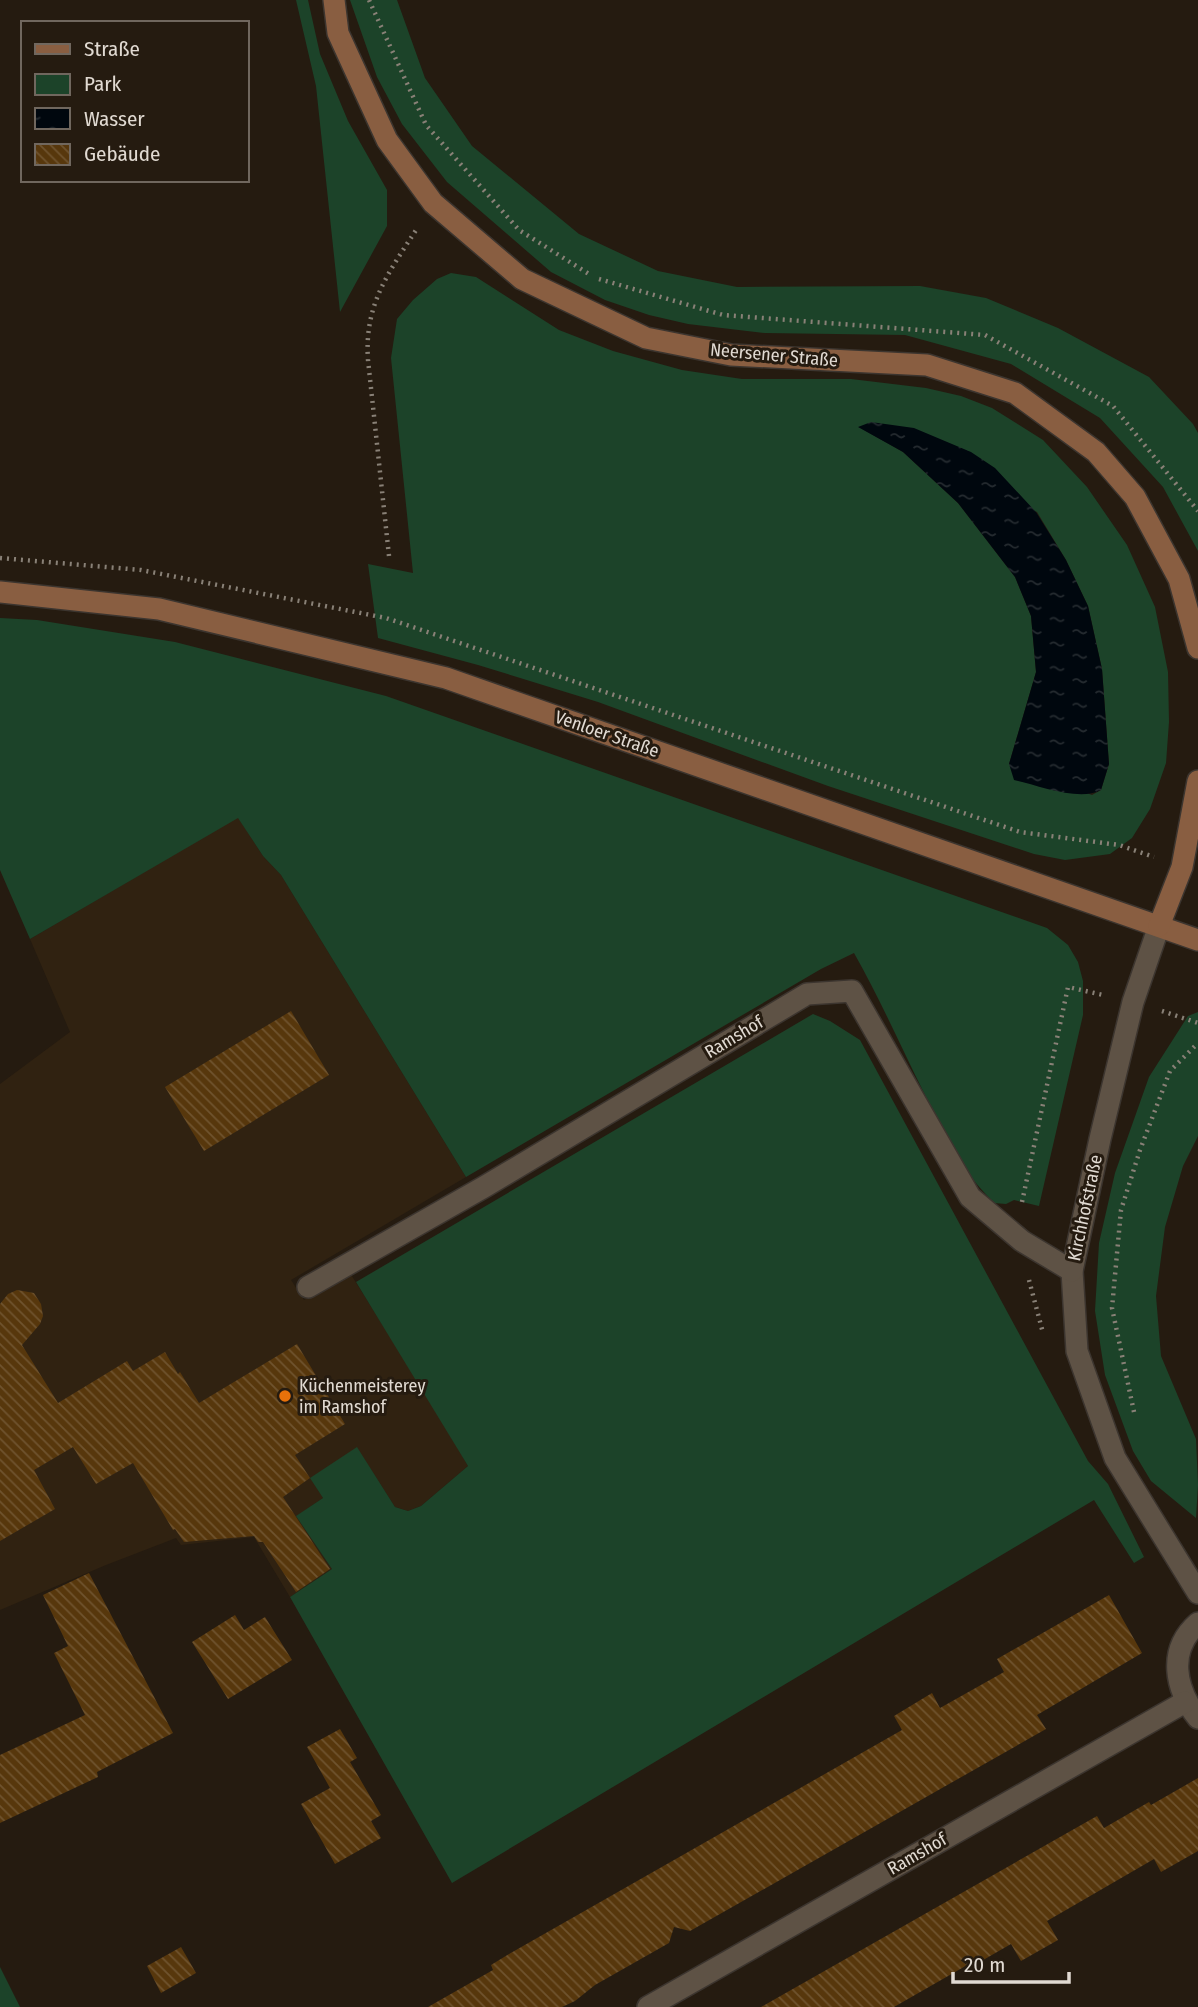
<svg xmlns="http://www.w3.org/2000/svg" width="1198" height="2007" font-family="'Fira Sans Condensed',sans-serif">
<defs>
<pattern id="water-ripples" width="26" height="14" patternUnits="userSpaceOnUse" patternTransform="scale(1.75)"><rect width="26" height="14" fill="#00070e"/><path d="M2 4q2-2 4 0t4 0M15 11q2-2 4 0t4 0" fill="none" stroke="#252b30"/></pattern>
<pattern id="building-back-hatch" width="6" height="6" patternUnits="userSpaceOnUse" patternTransform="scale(1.75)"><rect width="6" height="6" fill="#57370c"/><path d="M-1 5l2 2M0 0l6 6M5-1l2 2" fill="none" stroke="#6f532e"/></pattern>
</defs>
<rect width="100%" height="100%" fill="#251b10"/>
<polygon fill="#302211" points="238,817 263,856 281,875 466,1177 291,1280 304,1300 350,1273 429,1399 468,1466 421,1506 408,1511 395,1507 357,1448 311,1478 323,1498 297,1516 332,1569 290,1597 254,1537 181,1545 176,1538 106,1565 0,1610 0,1084 70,1032 30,939"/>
<g fill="#1c4329" fill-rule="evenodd">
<polygon points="296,0 308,0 320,54 348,121 387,190 387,226 340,312 316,86"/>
<polygon points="350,0 397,0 425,78 472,146 579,234 658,271 737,287 920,286 986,298 1058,328 1149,377 1193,424 1198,433 1198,551 1163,487 1100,418 1011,364 905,335 765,333 688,324 649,315 605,300 551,272 447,182 402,124 377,77"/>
<path d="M451,273L476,277L559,330L613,351L682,370L742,379H851L926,388L961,396L992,408L1043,440L1087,487L1127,545L1155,607L1168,672L1169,722L1166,763L1150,809L1132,838L1110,854L1065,860L1034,854L828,786L598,702L478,665L378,638L368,564L413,573L391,358L397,319L413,300L437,279ZM859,427L1037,512L1066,560L1088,606L1102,669L1109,764L1101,790L1092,795L1009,764L1036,672L1031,616L1015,577L958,503L903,452Z"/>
<path d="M0,618L37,620L175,642L386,696L1047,928L1068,945L1078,962L1083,981V1015L1039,1206L1014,1200L1006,1204L994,1203C984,1192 974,1182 966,1170C923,1100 894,1024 854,953L821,969L466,1177L281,875L263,856L238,818L30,939L0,870Z"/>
<polygon points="1198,1012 1198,1136 1183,1166 1165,1227 1156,1296 1161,1356 1196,1439 1198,1485 1196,1518 1151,1481 1133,1451 1105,1375 1095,1311 1099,1243 1115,1173 1149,1077 1188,1016"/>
<polygon points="813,1014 830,1021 860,1040 1088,1461 1108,1484 1144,1557 1134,1563 1094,1500 452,1883 290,1597 332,1569 296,1516 323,1498 310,1478 357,1447 395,1507 408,1511 421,1506 468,1466 356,1282"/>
<polygon points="0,1967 20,2007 0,2007"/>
</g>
<path fill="url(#water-ripples)" d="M871,422L914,428L971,452L995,468L1036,512L1066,560L1088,606L1102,669L1109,764L1101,790C1079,802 1038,785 1014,780L1009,764L1036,672L1031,616L1015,577L958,503L903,452L858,427Z"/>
<g fill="url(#building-back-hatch)">
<polygon points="291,1011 329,1075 204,1151 165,1087"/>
<polygon points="17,1290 34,1293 41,1304 43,1316 40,1324 22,1345 58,1403 127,1361 133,1371 165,1352 178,1374 180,1372 199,1403 297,1344 345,1424 295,1455 310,1478 283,1497 330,1569 296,1592 263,1542 258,1542 254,1536 184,1542 175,1529 173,1530 133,1463 96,1484 73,1447 34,1470 55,1509 0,1541 0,1304 8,1294"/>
<polygon points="89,1573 173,1733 97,1772 98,1777 0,1823 0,1755 85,1715 54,1653 68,1646 43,1595"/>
<polygon points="1109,1595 1142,1653 1037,1715 1046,1729 690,1931 674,1927 669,1943 595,1985 575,2001 562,2007 428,2007 493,1970 491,1965 509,1954 902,1730 894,1716 932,1693 940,1708 1004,1672 997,1659"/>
<polygon points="235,1615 244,1630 265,1617 292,1660 228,1699 192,1642"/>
<polygon points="340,1729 357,1758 350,1762 381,1815 371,1821 381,1838 335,1864 301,1804 330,1788 307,1747"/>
<polygon points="1198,1778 1198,1851 1161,1872 1154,1859 1047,1921 1058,1940 1021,1961 1011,1944 978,1963 976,1960 894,2007 761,2007 1097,1816 1104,1828 1149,1802 1151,1805"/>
<polygon points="181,1947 196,1973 161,1993 147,1966"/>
</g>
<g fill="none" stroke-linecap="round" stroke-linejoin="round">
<g stroke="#3c352f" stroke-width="24">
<g id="street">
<polyline points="1159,926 1133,1002 1100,1139 1072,1271 1077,1351 1115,1458 1198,1593"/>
<polyline points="308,1287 484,1187 807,994 852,991 970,1197 1022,1241 1072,1271"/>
<path d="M1198,1623C1167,1650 1175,1689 1198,1718"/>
<polyline points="648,2007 1185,1702"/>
</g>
</g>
<g stroke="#3c352f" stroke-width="24">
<g id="secondary">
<polyline points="334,0 338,33 387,140 433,203 522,279 646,338 731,355 927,365 1015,393 1096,452 1135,497 1179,579 1198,648"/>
<polyline points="0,592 159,609 446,678 1198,940"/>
<polyline points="1159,926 1182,867 1198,781"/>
</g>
</g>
<g stroke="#898177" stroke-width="4.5" stroke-dasharray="2 5" stroke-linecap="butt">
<polyline points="369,0 426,125 519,230 589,274"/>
<polyline points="599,279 723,315 985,335 1113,406 1198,511"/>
<path d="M389,556L368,360C364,304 389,272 418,227"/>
<polyline points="0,558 141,570 386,618 1020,832 1119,845 1154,857"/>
<polyline points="1162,1011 1198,1023"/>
<polyline points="1022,1202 1068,987 1103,995"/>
<polyline points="1029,1280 1043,1333"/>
<polyline points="1134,1412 1112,1308 1121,1210 1140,1150 1170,1071 1198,1043"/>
</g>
<use href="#street" stroke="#5e5245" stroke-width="21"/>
<use href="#secondary" stroke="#895e41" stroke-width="21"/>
</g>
<circle fill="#e8710a" stroke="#251b10" stroke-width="2.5" cx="285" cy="1396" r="7"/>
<g text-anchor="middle" stroke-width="6" stroke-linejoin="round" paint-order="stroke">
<g font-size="18" fill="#e1dad2" stroke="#251b10">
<text transform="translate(774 355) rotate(5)" y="6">Neersener Straße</text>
<text transform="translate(607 734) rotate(19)" y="6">Venloer Straße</text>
<text transform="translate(734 1037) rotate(-31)" y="6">Ramshof</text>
<text transform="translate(1085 1208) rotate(-78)" y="6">Kirchhofstraße</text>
<text transform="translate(917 1854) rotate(-30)" y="6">Ramshof</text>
</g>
<g font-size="18" fill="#e1dad2" stroke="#251b10" text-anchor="start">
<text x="299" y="1392">Küchenmeisterey<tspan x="299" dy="21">im Ramshof</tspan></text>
</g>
</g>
<rect x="21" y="21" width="228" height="161" fill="#251b10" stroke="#70675e" stroke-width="2"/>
<rect x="35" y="44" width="35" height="10" fill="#895e41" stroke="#70675e" stroke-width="2"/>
<text x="84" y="56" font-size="21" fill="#e1dad2">Straße</text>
<rect x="35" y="74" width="35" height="21" fill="#1c4329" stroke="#70675e" stroke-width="2"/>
<text x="84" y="91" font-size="21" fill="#e1dad2">Park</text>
<rect x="35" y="108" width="35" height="21" fill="url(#water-ripples)" stroke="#70675e" stroke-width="2"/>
<text x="84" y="126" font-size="21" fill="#e1dad2">Wasser</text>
<rect x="35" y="144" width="35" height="21" fill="url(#building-back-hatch)" stroke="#70675e" stroke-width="2"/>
<text x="84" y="161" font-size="21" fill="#e1dad2">Gebäude</text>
<path d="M953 1972v10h116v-10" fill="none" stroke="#e1dad2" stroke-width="3.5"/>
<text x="964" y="1972" font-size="21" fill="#e1dad2" stroke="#251b10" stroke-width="5" paint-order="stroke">20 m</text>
</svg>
